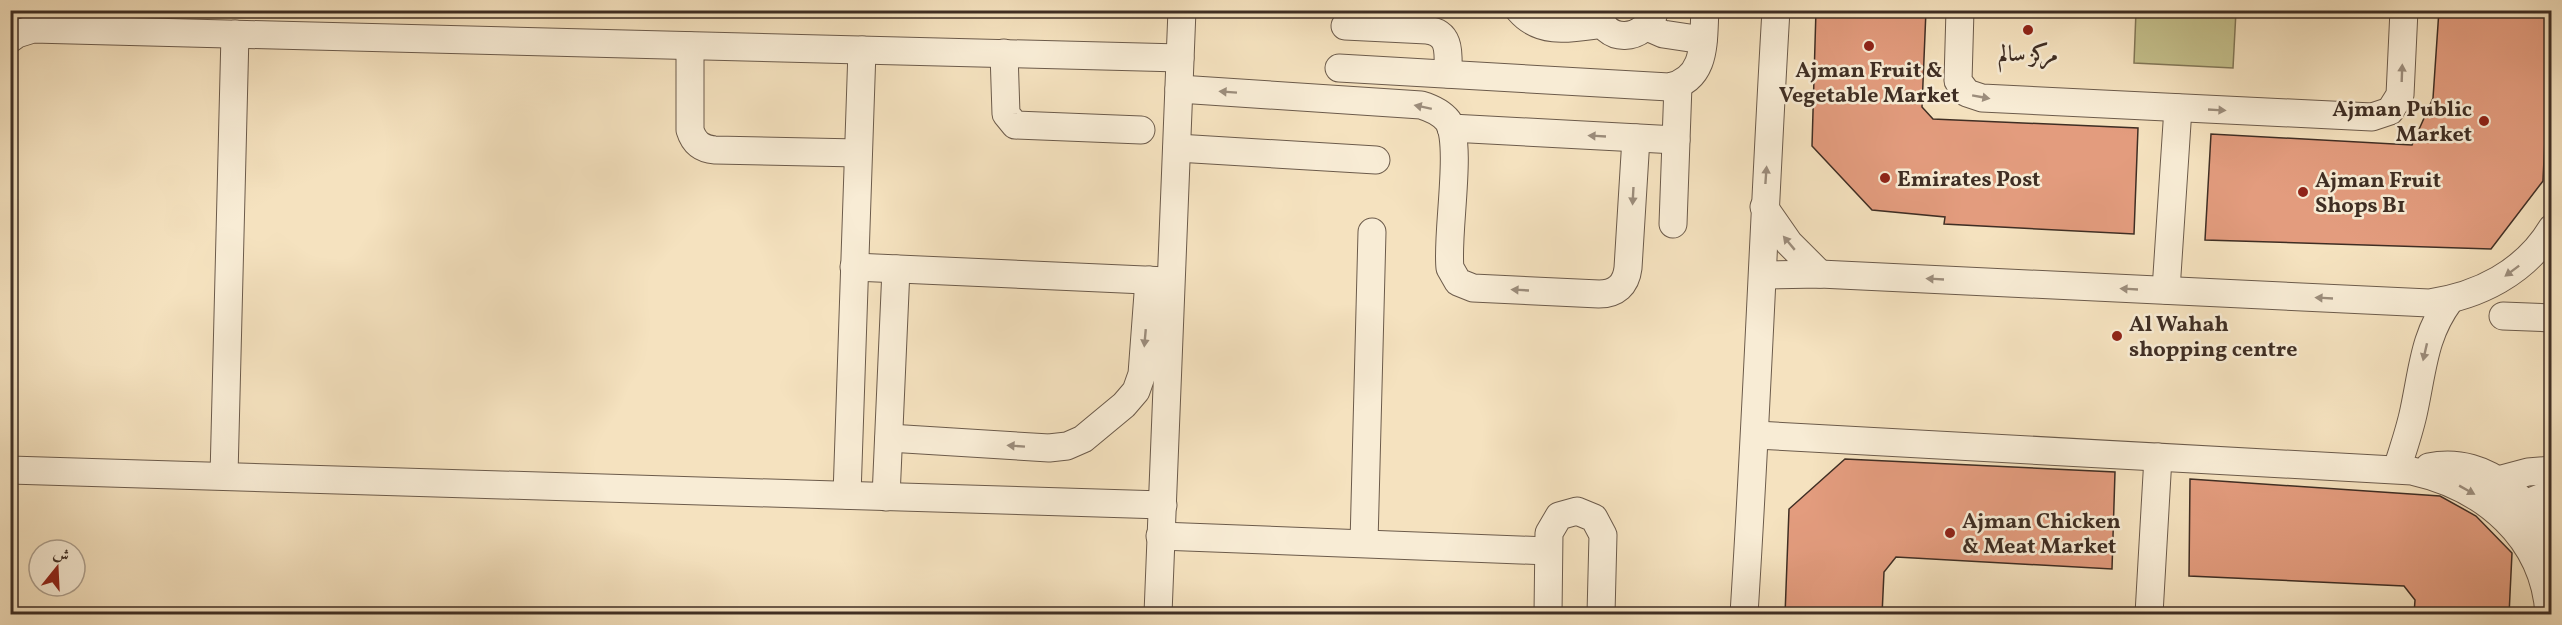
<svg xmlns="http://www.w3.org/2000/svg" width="2562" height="625" font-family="Vollkorn,Amiri,serif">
<rect width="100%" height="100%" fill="#f5e2bf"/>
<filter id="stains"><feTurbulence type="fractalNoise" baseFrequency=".00333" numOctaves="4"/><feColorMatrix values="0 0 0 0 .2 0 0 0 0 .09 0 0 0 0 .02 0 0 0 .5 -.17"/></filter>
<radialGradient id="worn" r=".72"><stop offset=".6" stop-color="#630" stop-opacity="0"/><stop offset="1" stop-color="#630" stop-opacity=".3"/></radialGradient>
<polygon fill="#c4c08c" stroke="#827758" stroke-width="1.5" points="2136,11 2236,11 2233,68 2134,63"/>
<g fill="#e39c7e" stroke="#3f2e24" stroke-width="1.5">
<polygon points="1816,10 1926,10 1922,107 1933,119 2138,128 2134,234 1944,224 1945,217 1872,210 1812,146"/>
<polygon points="2439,10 2551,10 2543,181 2491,249 2205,240 2211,134 2412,145 2433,98"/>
<polygon points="1845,459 2115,472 2112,569 1896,557 1884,572 1882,615 1785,615 1789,509"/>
<polygon points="2190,479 2440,496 2476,516 2512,553 2509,615 2414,615 2415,600 2404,586 2189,576"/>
</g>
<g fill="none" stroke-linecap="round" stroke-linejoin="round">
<g stroke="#6c5b4b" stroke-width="29">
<g id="minor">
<path d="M1519,10C1541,36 1573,28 1603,24"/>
<path d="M1598,10C1602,45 1646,43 1655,10"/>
<polyline points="1960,10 1958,81 1967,93 1982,98 2372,117 2390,111 2400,95 2404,10"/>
<path d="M1345,26L1427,30C1452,33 1448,55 1448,74"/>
<polyline points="1647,27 1663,34 1703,40"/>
<polyline points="10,39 17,34 33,29 1180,58"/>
<path d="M690,46V130C694,143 702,149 715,150L858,153"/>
<polyline points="1004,53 1006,114 1015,125 1141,130"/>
<path d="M1339,68L1669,87C1707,79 1703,42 1705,10"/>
<path d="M1179,89L1421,105C1431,108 1441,112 1448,121C1463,144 1446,235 1450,268L1458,282L1473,288L1599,294C1616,294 1626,285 1628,268L1636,138"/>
<polyline points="1451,128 1676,140"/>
<polyline points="1177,148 1376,160"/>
<polyline points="1764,207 1789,243 1820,274"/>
<polyline points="1673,224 1678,85"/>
<polyline points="854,267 1167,281"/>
<path d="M1763,275L1820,274L2429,303C2478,296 2525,273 2552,228"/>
<polyline points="2166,290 2178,108"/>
<polyline points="2503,316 2552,318"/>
<path d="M1756,435L2412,471C2484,487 2544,537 2549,614"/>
<polyline points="889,438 1049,448 1067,446 1083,439 1124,405 1136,391 1142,374 1149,280"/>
<path d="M2429,467C2487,454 2540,504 2552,559"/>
<path d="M2397,469C2403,449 2410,430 2414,410C2423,368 2424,335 2450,300"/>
<polyline points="10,470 1163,505"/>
<polyline points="224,476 235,34"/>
<polyline points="2498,480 2528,472 2552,470"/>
<polyline points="847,495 862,50"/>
<polyline points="886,497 896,269"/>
<polyline points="2515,519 2525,504 2552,493"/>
<polyline points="1160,536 1548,551"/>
<polyline points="1364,543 1372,232"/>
<polyline points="1158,614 1182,10"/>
<polyline points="1548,614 1549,533 1559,516 1577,511 1594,518 1603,535 1601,614"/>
<path d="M1744,614C1757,413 1764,212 1776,10"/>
<polyline points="2149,614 2158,457"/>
</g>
</g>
<use href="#minor" stroke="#f8ecd5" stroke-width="27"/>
</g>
<defs><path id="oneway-solid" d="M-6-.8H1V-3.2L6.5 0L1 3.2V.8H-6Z" transform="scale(1.5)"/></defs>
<g fill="#9c8d7c">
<use href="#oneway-solid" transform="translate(2402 73) rotate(-88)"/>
<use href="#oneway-solid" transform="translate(1228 92) rotate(-176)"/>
<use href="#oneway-solid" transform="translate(1981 97) rotate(10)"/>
<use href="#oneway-solid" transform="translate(1423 107) rotate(-168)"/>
<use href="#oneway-solid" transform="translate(2217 110) rotate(3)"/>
<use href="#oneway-solid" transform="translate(1597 136) rotate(-177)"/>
<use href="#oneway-solid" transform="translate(1766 175) rotate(-86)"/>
<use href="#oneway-solid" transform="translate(1633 196) rotate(93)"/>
<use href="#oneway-solid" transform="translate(1789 243) rotate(-130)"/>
<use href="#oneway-solid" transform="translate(2512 271) rotate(143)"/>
<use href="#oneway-solid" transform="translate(1935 279) rotate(-177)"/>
<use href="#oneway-solid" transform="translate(2129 289) rotate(-177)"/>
<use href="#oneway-solid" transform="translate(1520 290) rotate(-177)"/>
<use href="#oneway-solid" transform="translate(2324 298) rotate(-177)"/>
<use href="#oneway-solid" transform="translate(1145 338) rotate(95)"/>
<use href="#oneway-solid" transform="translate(2425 352) rotate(103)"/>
<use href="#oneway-solid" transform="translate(1016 446) rotate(-176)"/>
<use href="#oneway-solid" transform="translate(2467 490) rotate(29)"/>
</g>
<g fill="#8f2418" stroke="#f8ecd5" stroke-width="2">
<circle cx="2028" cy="30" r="6"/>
<circle cx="1869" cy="46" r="6"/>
<circle cx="2484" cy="121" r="6"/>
<circle cx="1885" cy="178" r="6"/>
<circle cx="2303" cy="192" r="6"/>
<circle cx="2117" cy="336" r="6"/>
<circle cx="1950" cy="533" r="6"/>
</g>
<g text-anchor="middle" stroke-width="5" stroke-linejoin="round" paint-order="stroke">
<g font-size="22" font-weight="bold" fill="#3f2e24" stroke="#f8ecd5" text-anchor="start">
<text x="2028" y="61" text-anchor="middle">مركز سالم</text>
<text x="1869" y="77" text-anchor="middle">Ajman Fruit &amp;<tspan x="1869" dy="25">Vegetable Market</tspan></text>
<text x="2472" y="116" text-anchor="end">Ajman Public<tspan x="2472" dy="25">Market</tspan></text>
<text x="1897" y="186">Emirates Post</text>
<text x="2315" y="187">Ajman Fruit<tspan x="2315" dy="25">Shops B1</tspan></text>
<text x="2129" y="331">Al Wahah<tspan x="2129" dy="25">shopping centre</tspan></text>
<text x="1962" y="528">Ajman Chicken<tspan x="1962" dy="25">&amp; Meat Market</tspan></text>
</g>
</g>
<rect width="2562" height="625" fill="none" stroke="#f5e2bf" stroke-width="36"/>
<rect x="12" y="12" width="2538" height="601" fill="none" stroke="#3f2e24" stroke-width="3"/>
<rect x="18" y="18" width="2526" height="589" fill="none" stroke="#3f2e24" stroke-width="1.5"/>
<g transform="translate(57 568) rotate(18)"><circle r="28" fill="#f8ecd5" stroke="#aea08e" stroke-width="1.5"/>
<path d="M0-4.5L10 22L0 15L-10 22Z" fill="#8f2418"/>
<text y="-9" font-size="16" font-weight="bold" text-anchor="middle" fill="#3f2e24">ش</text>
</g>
<rect width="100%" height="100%" filter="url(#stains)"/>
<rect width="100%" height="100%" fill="url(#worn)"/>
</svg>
